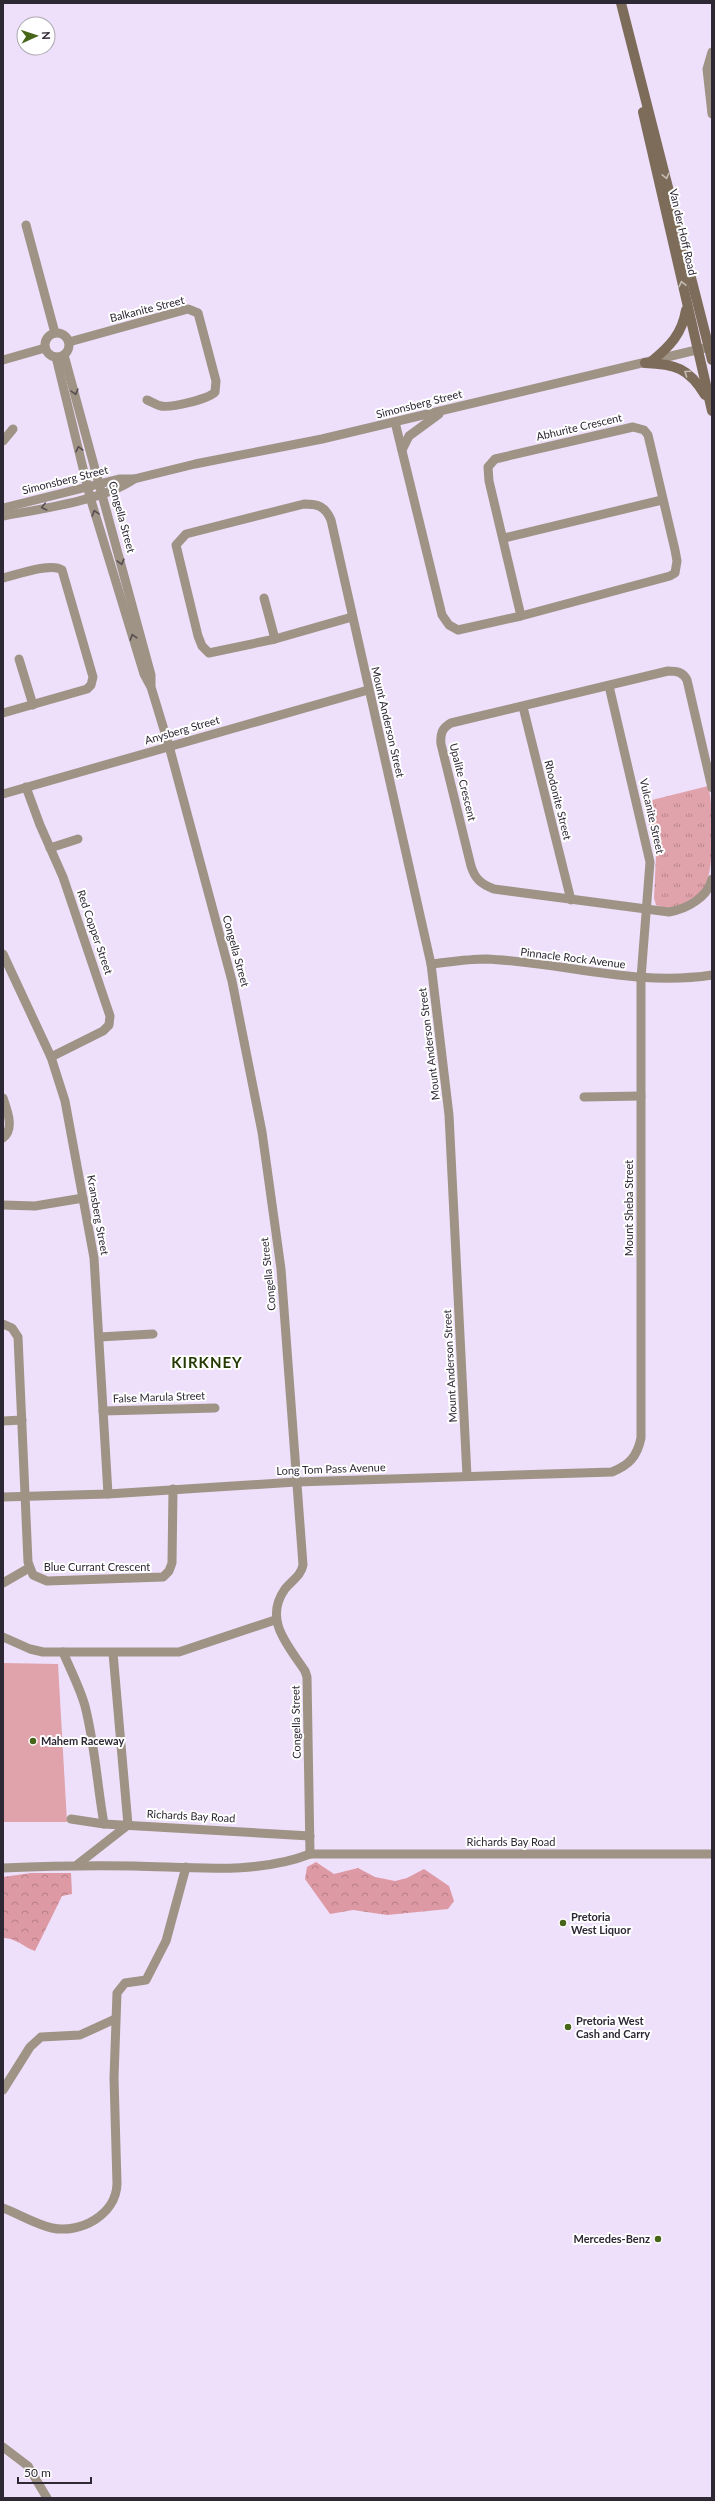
<svg xmlns="http://www.w3.org/2000/svg" width="715" height="2501" font-family="Lato,sans-serif">
<defs>
<pattern id="grass-tufts" width="24" height="20" patternUnits="userSpaceOnUse"><rect width="24" height="20" fill="#e0a3ab"/><path d="M3 7l-1-3M5 7V3M7 7l1-3M15 17l-1-3M17 17v-4M19 17l1-3" fill="none" stroke="#b6858c"/></pattern>
<pattern id="forest-crowns" width="20" height="18" patternUnits="userSpaceOnUse"><rect width="20" height="18" fill="#de9aa4"/><path d="M2 6a3 3 0 1 1 6 0M12 15a3 3 0 1 1 6 0" fill="none" stroke="#b47e86"/></pattern>
</defs>
<rect width="100%" height="100%" fill="#eedffb"/>
<path fill="url(#grass-tufts)" d="M708,786C714,807 715,874 703,891C699,895 692,898 688,901C677,908 668,910 656,905L654,898L656,856L644,802Z"/>
<g fill="url(#forest-crowns)">
<polygon points="316,1862 334,1874 358,1868 375,1877 395,1881 407,1878 424,1869 449,1886 454,1901 448,1909 387,1915 353,1910 330,1914 305,1879 307,1867"/>
<path d="M31,1873H71L72,1894L62,1896L35,1951C24,1947 14,1937 3,1938V1877Z"/>
</g>
<polygon fill="#e0a3ab" points="3,1663 58,1664 67,1822 3,1822"/>
<g fill="none" stroke-linecap="round" stroke-linejoin="round">
<g stroke="#9f9386" stroke-width="9">
<polyline points="712,52 707,69 712,114"/>
<polyline points="26,225 55,333"/>
<circle cx="57" cy="345" r="12"/>
<path d="M69,342L188,309L198,313L216,381L215,392C209,399 171,408 161,406C156,405 152,402 147,400"/>
<polyline points="64,355 151,675 151,685"/>
<path d="M56,357L90,497L144,674L151,687L169,746L232,981L262,1132L281,1269L303,1565C301,1576 292,1580 285,1589C263,1620 288,1645 305,1671L307,1677L310,1854"/>
<polyline points="3,360 45,348"/>
<polyline points="395,422 442,615 449,625 458,630 521,616 670,576 675,573 677,561 675,550 648,435 644,430 633,427 495,459 488,467 489,481 521,616"/>
<polyline points="3,441 13,429"/>
<polyline points="402,450 409,436 439,414"/>
<polyline points="3,508 119,479 134,479 195,464 322,439 709,347"/>
<path d="M3,516C41,509 104,500 134,479"/>
<polyline points="504,538 662,500"/>
<path d="M3,578C16,575 51,562 62,570L93,677L91,685L87,689L3,713"/>
<polyline points="264,598 275,639"/>
<path d="M352,617L275,639L209,653L202,646L198,636L176,545L186,534L304,504C318,504 325,506 331,520L431,964L449,1115L467,1476"/>
<polyline points="19,659 33,705"/>
<polyline points="523,707 571,900"/>
<polyline points="26,787 40,825 63,877 110,1016 109,1025 103,1031 51,1057"/>
<path d="M712,788L687,680C683,672 677,671 668,671L451,723C442,728 440,734 441,744L471,866C475,879 481,884 494,889L669,912C687,909 708,897 712,879"/>
<polyline points="3,794 368,690"/>
<polyline points="50,848 78,839"/>
<polyline points="3,954 51,1057 65,1101 94,1258 108,1494"/>
<path d="M431,964C449,962 468,959 486,959C562,962 636,987 712,975"/>
<polyline points="584,1097 641,1096"/>
<path d="M3,1098C7,1110 15,1129 3,1138"/>
<polyline points="3,1205 35,1206 83,1198"/>
<polyline points="3,1324 12,1328 18,1337 28,1562 33,1575 47,1581 163,1577 169,1571 172,1563 173,1489"/>
<polyline points="99,1337 153,1334"/>
<polyline points="103,1411 215,1408"/>
<polyline points="3,1421 22,1420"/>
<path d="M3,1497L108,1494L296,1482L612,1472C629,1465 637,1457 641,1438V978L650,862L609,686"/>
<polyline points="3,1583 29,1568"/>
<polyline points="3,1637 30,1649 43,1652 179,1652 275,1620"/>
<path d="M63,1652C70,1669 80,1688 85,1706C95,1745 97,1784 104,1824"/>
<polyline points="71,1819 104,1824 310,1836"/>
<polyline points="78,1864 128,1825 113,1653"/>
<path d="M3,1868C47,1866 90,1865 134,1866C191,1867 257,1875 310,1854H712"/>
<polyline points="3,2090 30,2047 41,2037 80,2035 115,2019"/>
<path d="M3,2208C19,2214 35,2224 52,2228C80,2234 116,2215 117,2184L114,2078L117,1993L125,1983L146,1980L166,1941L186,1867"/>
<polyline points="3,2447 28,2466 47,2498"/>
</g>
<g stroke="#7d6c59" stroke-width="10">
<polyline points="621,3 712,360"/>
<polyline points="643,112 712,411"/>
<path d="M652,361C670,346 682,334 686,310"/>
<path d="M645,363C675,364 689,368 705,395"/>
</g>
</g>
<defs><path id="oneway-chevron" d="M-2-3.5L2.5 0L-2 3.5" fill="none" stroke-width="1.6" stroke-linecap="round" stroke-linejoin="round"/></defs>
<g stroke="#c4bdb4">
<use href="#oneway-chevron" transform="translate(666 176) rotate(76)"/>
<use href="#oneway-chevron" transform="translate(682 284) rotate(-103)"/>
<use href="#oneway-chevron" transform="translate(687 373) rotate(-145)"/>
</g>
<g stroke="#564d51">
<use href="#oneway-chevron" transform="translate(75 392) rotate(74)"/>
<use href="#oneway-chevron" transform="translate(79 449) rotate(-104)"/>
<use href="#oneway-chevron" transform="translate(44 507) rotate(167)"/>
<use href="#oneway-chevron" transform="translate(95 513) rotate(-107)"/>
<use href="#oneway-chevron" transform="translate(121 562) rotate(75)"/>
<use href="#oneway-chevron" transform="translate(133 637) rotate(-107)"/>
</g>
<g fill="#466519" stroke="#fff" stroke-width="1.5">
<circle cx="33" cy="1741" r="4"/>
<circle cx="563" cy="1923" r="4"/>
<circle cx="568" cy="2027" r="4"/>
<circle cx="658" cy="2239" r="4"/>
</g>
<g text-anchor="middle" stroke-width="4" stroke-linejoin="round" paint-order="stroke">
<g font-size="11" fill="#2e2734" stroke="#fff">
<text transform="translate(683 232) rotate(77)" y="4">Van der Hoff Road</text>
<text transform="translate(147 309) rotate(-14)" y="4">Balkanite Street</text>
<text transform="translate(419 404) rotate(-14)" y="4">Simonsberg Street</text>
<text transform="translate(579 427) rotate(-13)" y="4">Abhurite Crescent</text>
<text transform="translate(65 480) rotate(-14)" y="4">Simonsberg Street</text>
<text transform="translate(122 517) rotate(75)" y="4">Congella Street</text>
<text transform="translate(388 722) rotate(77)" y="4">Mount Anderson Street</text>
<text transform="translate(182 730) rotate(-16)" y="4">Anysberg Street</text>
<text transform="translate(463 782) rotate(76)" y="4">Upalite Crescent</text>
<text transform="translate(558 800) rotate(76)" y="4">Rhodonite Street</text>
<text transform="translate(652 816) rotate(77)" y="4">Vulcanite Street</text>
<text transform="translate(95 932) rotate(71)" y="4">Red Copper Street</text>
<text transform="translate(236 951) rotate(75)" y="4">Congella Street</text>
<text transform="translate(573 958) rotate(7)" y="4">Pinnacle Rock Avenue</text>
<text transform="translate(429 1044) rotate(-97)" y="4">Mount Anderson Street</text>
<text transform="translate(629 1208) rotate(-90)" y="4">Mount Sheba Street</text>
<text transform="translate(98 1215) rotate(80)" y="4">Kransberg Street</text>
<text transform="translate(268 1274) rotate(-96)" y="4">Congella Street</text>
<text transform="translate(450 1366) rotate(-93)" y="4">Mount Anderson Street</text>
<text transform="translate(159 1397) rotate(-2)" y="4">False Marula Street</text>
<text transform="translate(331 1469) rotate(-2)" y="4">Long Tom Pass Avenue</text>
<text x="97" y="1571">Blue Currant Crescent</text>
<text transform="translate(296 1722) rotate(-91)" y="4">Congella Street</text>
<text transform="translate(191 1816) rotate(3)" y="4">Richards Bay Road</text>
<text x="511" y="1846">Richards Bay Road</text>
</g>
<g font-size="11" font-weight="bold" fill="#2e2734" stroke="#fff" text-anchor="start">
<text x="41" y="1745">Mahem Raceway</text>
<text x="571" y="1921">Pretoria<tspan x="571" dy="13">West Liquor</tspan></text>
<text x="576" y="2025">Pretoria West<tspan x="576" dy="13">Cash and Carry</tspan></text>
<text x="650" y="2243" text-anchor="end">Mercedes-Benz</text>
</g>
<g font-size="15" font-weight="bold" letter-spacing="1" fill="#243904" stroke="#fff">
<text x="207" y="1368">KIRKNEY</text>
</g>
</g>
<rect width="715" height="2501" fill="none" stroke="#2e2734" stroke-width="8"/>
<g transform="translate(36 36) rotate(87)"><circle r="19" fill="#ffffff" stroke="#aba9ae"/>
<path d="M0-3L7 15L0 10L-7 15Z" fill="#466519"/>
<text y="-6" font-size="11" font-weight="bold" text-anchor="middle" fill="#2e2734">N</text>
</g>
<path d="M18 2477v6h73v-6" fill="none" stroke="#2e2734" stroke-width="2"/>
<text x="24" y="2477" font-size="12" fill="#2e2734" stroke="#ffffff" stroke-width="3" paint-order="stroke">50 m</text>
</svg>
